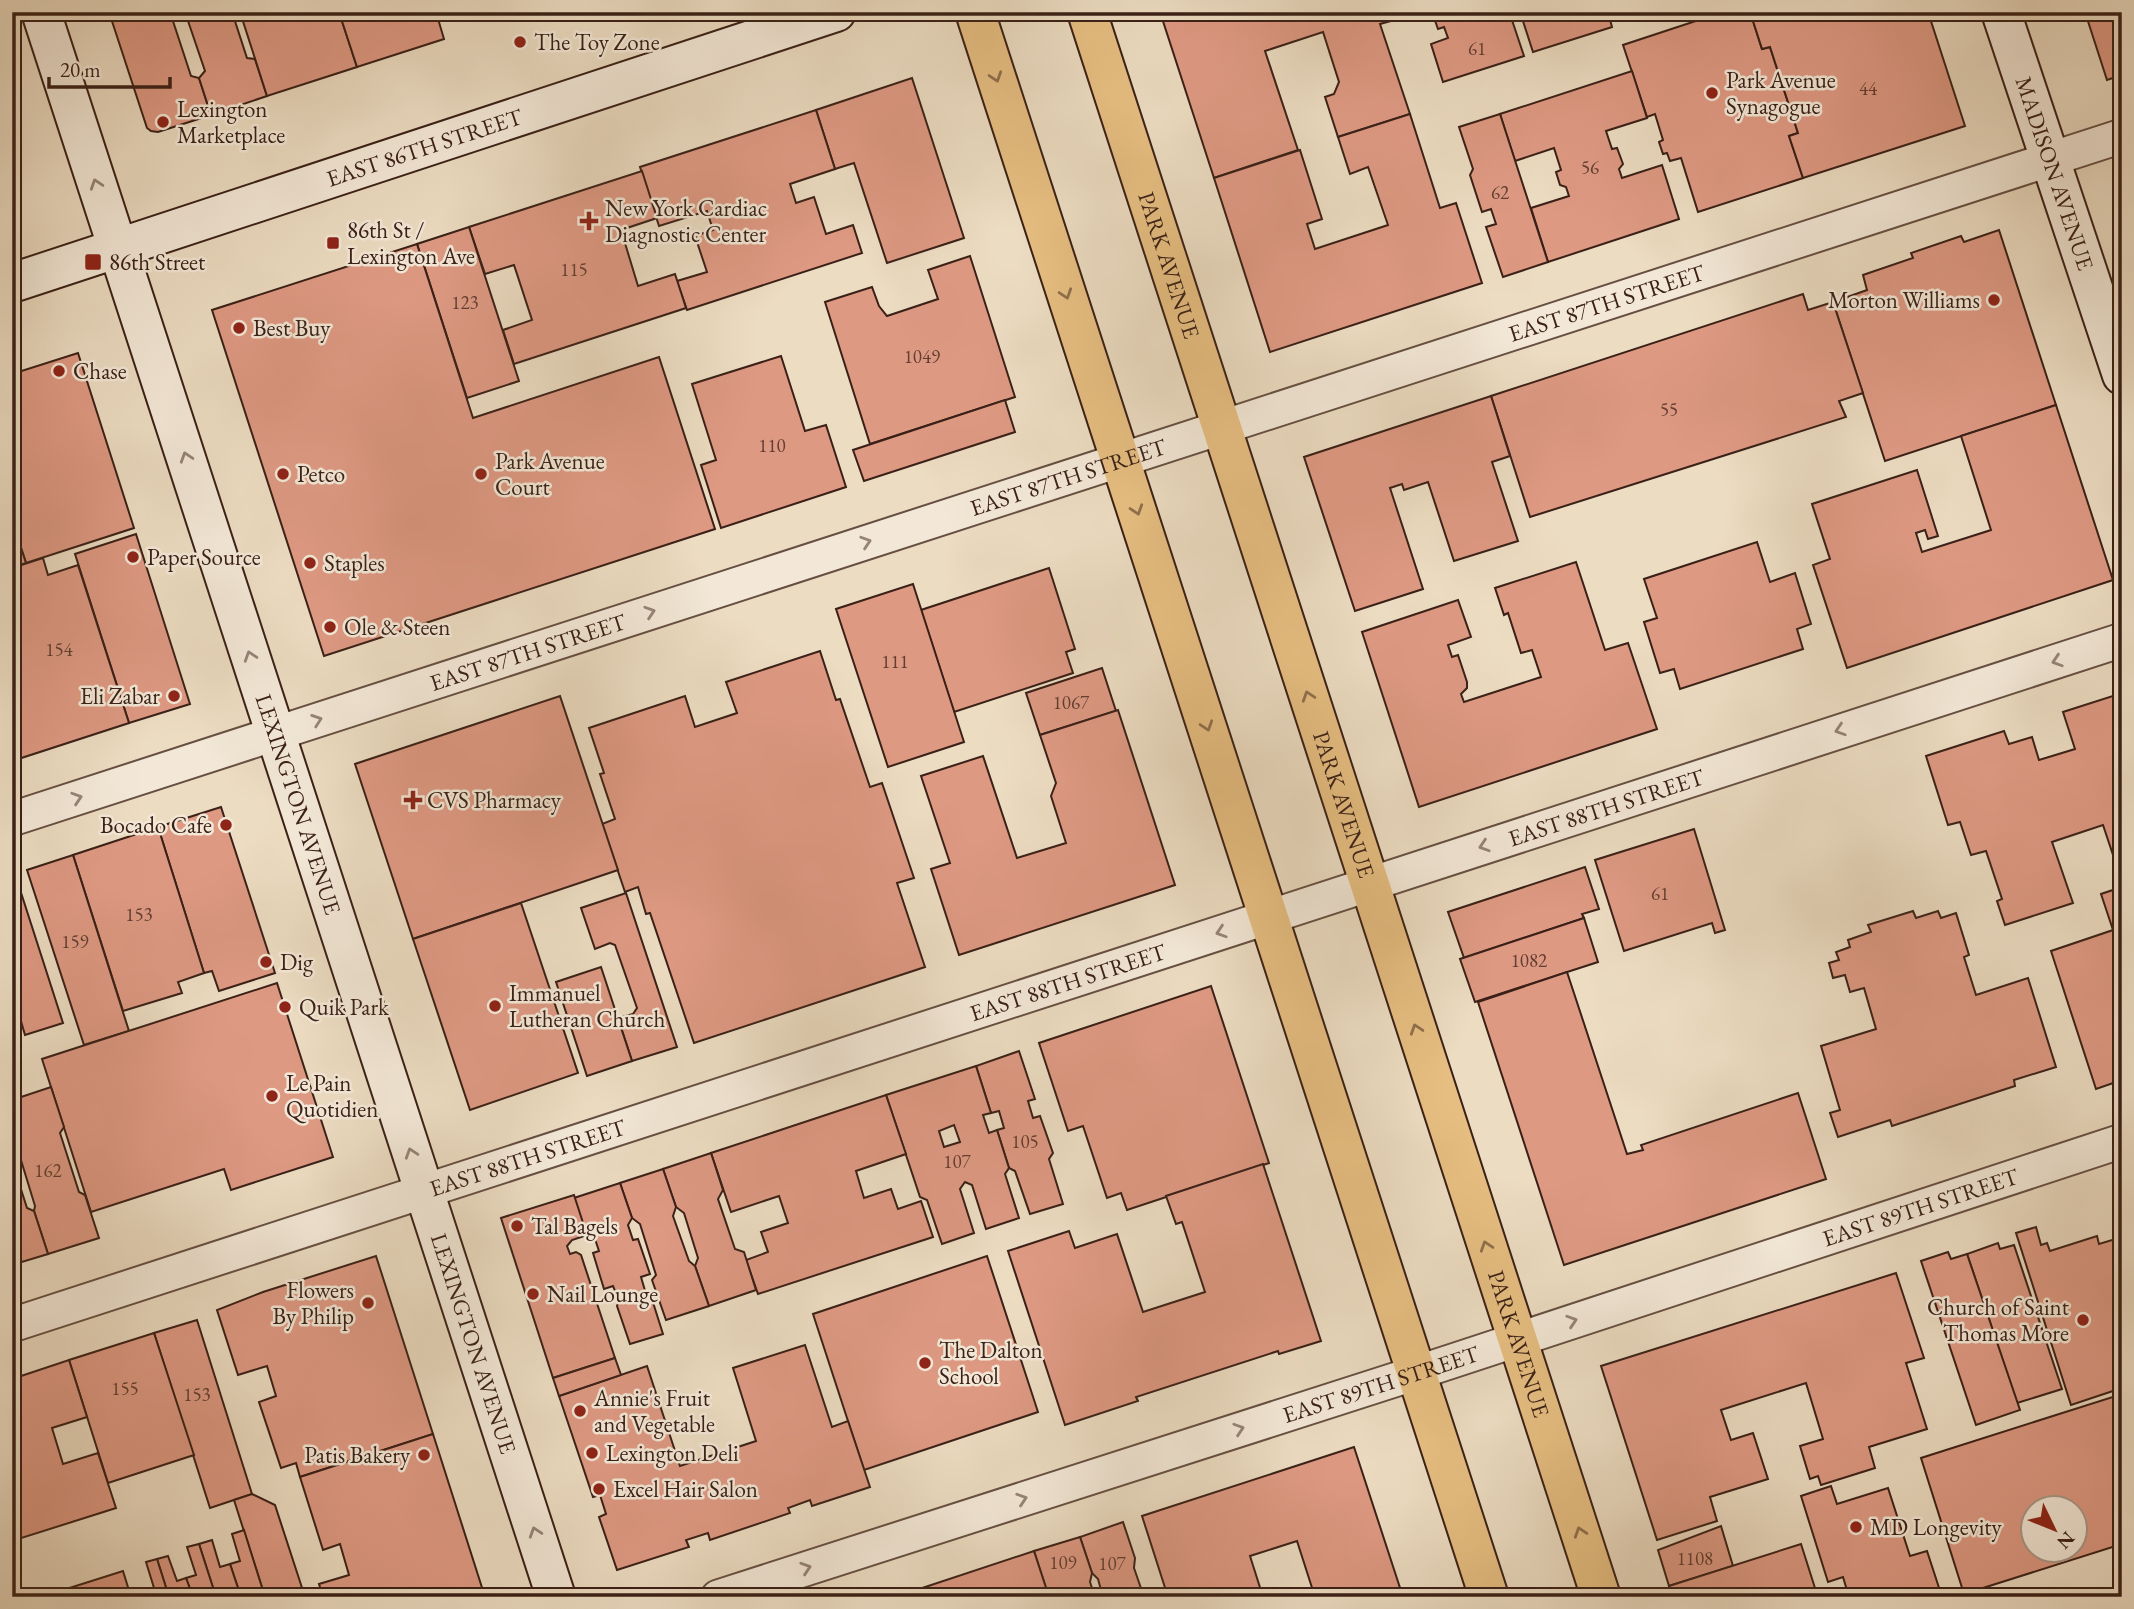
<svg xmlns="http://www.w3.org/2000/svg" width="2134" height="1609" font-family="'EB Garamond',serif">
<rect width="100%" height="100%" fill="#ecdcc2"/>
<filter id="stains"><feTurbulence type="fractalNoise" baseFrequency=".00286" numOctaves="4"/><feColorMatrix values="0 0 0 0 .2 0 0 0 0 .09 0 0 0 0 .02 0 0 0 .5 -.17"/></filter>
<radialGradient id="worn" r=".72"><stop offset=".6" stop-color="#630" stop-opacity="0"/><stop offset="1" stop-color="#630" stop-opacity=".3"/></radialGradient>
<g fill="#de9983" stroke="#3a2017" stroke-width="2" fill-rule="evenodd">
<polygon points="109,12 170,12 191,76 199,78 211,115 158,132 151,131 147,128"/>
<polygon points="182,12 232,12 247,58 255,59 267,96 211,115 199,78 205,71 186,15"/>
<polygon points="240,12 339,12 357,67 267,96"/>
<polygon points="339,12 436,12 444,39 357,67"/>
<polygon points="1160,12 1396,12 1398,19 1380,24 1410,114 1338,137 1325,97 1334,94 1339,82 1323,32 1265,51 1298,150 1214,178"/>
<polygon points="1432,12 1608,12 1612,27 1533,52 1521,15 1511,17 1524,56 1443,82 1431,44 1448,38 1444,27 1438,29"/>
<polygon points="1723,12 1763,12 1765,17 1753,21 1762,49 1770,47 1798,133 1789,136 1803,178 1698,212 1681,158 1670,161 1667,153 1663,154 1659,142 1663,140 1655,114 1647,117 1623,45"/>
<polygon points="1763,12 1928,12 1965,126 1803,178 1789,136 1798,133 1770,47 1762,49 1753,21 1765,17"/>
<polygon points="2085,12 2122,12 2122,75 2107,80"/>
<polygon points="1632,71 1647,118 1606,131 1612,149 1617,148 1623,164 1619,169 1622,178 1662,165 1679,219 1548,262 1531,208 1569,196 1566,187 1560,185 1556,172 1561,170 1554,148 1515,161 1500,114"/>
<polygon points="912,78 964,238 887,263 854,163 835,169 816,110"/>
<polygon points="816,110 835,169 790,184 796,203 814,197 826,234 853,225 862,253 687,310 677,281 707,272 695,236 713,230 707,211 659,226 640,167"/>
<polygon points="1410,114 1440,208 1456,203 1482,283 1270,352 1214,178 1300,150 1322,219 1307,224 1315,249 1388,225 1368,167 1350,174 1338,137"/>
<polygon points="1500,114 1548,262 1503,277 1486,227 1496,224 1491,209 1482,212 1470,175 1473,169 1459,127"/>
<polygon points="12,151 19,172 12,175"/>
<polygon points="642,171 657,218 621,230 638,286 675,274 686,308 514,364 503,330 532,320 514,265 485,274 469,227"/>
<polygon points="469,227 519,381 467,398 417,244"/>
<polygon points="1999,230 2056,405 1885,461 1833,302 1867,290 1863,275 1913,258 1911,253 1961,236 1964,242"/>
<polygon points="417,244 473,418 659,357 715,529 324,656 212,310"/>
<polygon points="970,256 1015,397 870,444 825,302 872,287 879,306 887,316 938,299 928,270"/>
<polygon points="1803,294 1808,310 1833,302 1863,393 1839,401 1846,417 1530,517 1491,396"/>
<polygon points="78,353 134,528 26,563 12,521 12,374"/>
<polygon points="781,356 805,431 826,425 846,487 721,528 701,465 716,460 692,384"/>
<polygon points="1491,396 1510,456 1492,462 1518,541 1454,561 1428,482 1404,490 1402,484 1390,488 1423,589 1355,611 1304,457"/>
<polygon points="1005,400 1015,432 864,481 853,450"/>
<polygon points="2056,405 2113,580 1847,668 1813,565 1830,559 1812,504 1917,470 1938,536 1928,539 1925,530 1916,533 1922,552 1991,530 1961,436"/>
<polygon points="12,521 26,563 12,568"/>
<polygon points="136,534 190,704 129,723 75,554"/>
<polygon points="1757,542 1770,582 1795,573 1811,624 1797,629 1803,649 1680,689 1674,669 1660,673 1644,622 1657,618 1644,579"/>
<polygon points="43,558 48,575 78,565 129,723 12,761 12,568"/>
<polygon points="1576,562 1605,650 1628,643 1657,729 1419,807 1362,632 1458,600 1471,637 1448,645 1452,657 1458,655 1467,682 1467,688 1461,694 1464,702 1541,677 1532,650 1521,653 1508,613 1504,615 1495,588"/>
<polygon points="1049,568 1075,649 1066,652 1073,673 954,712 921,610"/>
<polygon points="913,584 964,742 888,767 836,609"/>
<polygon points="820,651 836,700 840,699 870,787 882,783 914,878 897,883 925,967 694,1043 650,913 646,914 638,887 625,892 602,824 615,819 600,774 604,773 589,728 685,696 695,727 737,713 726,682"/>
<polygon points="1102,668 1116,711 1040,735 1026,693"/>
<polygon points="2122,693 2122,882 2103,825 2052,842 2073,903 2005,925 1997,901 2002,899 1986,851 1971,855 1960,822 1948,825 1926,756 2004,731 2009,744 2032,737 2039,760 2075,749 2063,712"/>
<polygon points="560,696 618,870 413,939 355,764"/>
<polygon points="1118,710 1175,885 959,955 931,869 950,863 921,776 983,756 1017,858 1066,843 1051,796 1056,783 1040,735"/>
<polygon points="221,807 275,973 219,991 212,971 204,973 158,827"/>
<polygon points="158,827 204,973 178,982 182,993 123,1011 73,855"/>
<polygon points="1694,829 1725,930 1715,933 1712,923 1624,951 1595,860"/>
<polygon points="73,855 129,1031 84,1045 27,870"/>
<polygon points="1585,867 1599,909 1582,914 1584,918 1464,958 1448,912"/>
<polygon points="15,874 63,1023 25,1035 18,1011 21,1010 19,1003 12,1005 12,875"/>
<polygon points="2122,887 2122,1080 2096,1089 2051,951 2113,930 2101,894"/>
<polygon points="626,893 677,1047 632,1061 618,1018 633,1014 637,1008 615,945 610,943 595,949 581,908"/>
<polygon points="521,903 578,1073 470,1110 413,939"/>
<polygon points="1913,911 1916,918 1938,911 1941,918 1956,913 1969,955 1964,957 1976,995 2028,978 2056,1067 2014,1080 2015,1086 1892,1126 1890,1120 1838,1137 1830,1113 1840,1110 1821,1046 1876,1029 1864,988 1850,992 1845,975 1833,978 1829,963 1839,960 1836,952 1850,947 1848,940 1871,932 1868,925"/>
<polygon points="1584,918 1598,962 1475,1002 1460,959"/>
<polygon points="601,967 632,1061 587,1076 556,982"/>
<polygon points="1567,972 1627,1154 1643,1150 1641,1145 1798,1093 1826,1179 1564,1265 1478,1002"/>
<polygon points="277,983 333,1157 231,1190 224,1169 91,1212 42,1059"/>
<polygon points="1211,986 1269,1163 1127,1210 1121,1193 1107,1198 1083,1126 1068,1131 1039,1043"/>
<polygon points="1019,1051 1035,1099 1028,1101 1033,1118 1040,1116 1053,1153 1049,1159 1063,1204 1030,1214 1015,1171 1009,1168 997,1130 1004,1128 999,1111 991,1113 976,1066"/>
<path d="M976,1066L991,1113L983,1115L989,1133L997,1130L1009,1168L1005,1174L1019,1218L986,1229L972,1185L965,1182L960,1189L974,1233L942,1244L927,1200L920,1197L886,1095ZM954,1125L960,1142L944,1147L939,1131Z"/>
<polygon points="51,1087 64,1127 60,1133 79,1192 85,1195 99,1238 48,1254 34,1211 35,1206 17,1147 12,1143 12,1100"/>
<polygon points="886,1095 906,1154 856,1171 864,1198 891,1189 898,1209 921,1201 933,1237 758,1294 746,1260 768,1252 761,1232 788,1223 779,1196 731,1212 711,1153"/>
<polygon points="711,1153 723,1190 718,1199 735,1249 744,1252 756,1290 709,1306 695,1266 698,1258 684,1213 676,1207 663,1169"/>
<polygon points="12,1161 27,1208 34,1211 48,1254 12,1265"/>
<polygon points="1263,1164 1321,1341 1279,1354 1278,1351 1136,1397 1138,1401 1065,1425 1008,1251 1069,1231 1075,1248 1117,1234 1143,1312 1205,1292 1182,1222 1176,1224 1166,1196"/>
<polygon points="663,1169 676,1207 673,1216 689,1261 695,1266 709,1306 666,1320 652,1280 656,1275 640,1224 632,1218 620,1183"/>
<polygon points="620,1183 632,1218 628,1225 633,1240 638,1239 650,1274 641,1277 646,1294 650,1293 663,1334 630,1344 617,1306 619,1301 613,1286 604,1289 593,1253 599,1251 594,1236 586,1234 574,1198"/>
<polygon points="574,1195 587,1235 572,1240 567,1246 570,1254 576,1252 581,1255 615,1358 553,1378 501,1218"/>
<polygon points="2036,1227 2041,1245 2047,1243 2050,1251 2097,1236 2099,1244 2122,1237 2122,1388 2071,1405 2016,1233"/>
<polygon points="1998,1243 2000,1249 2014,1245 2062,1389 2017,1403 1967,1254"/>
<polygon points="1948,1252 1951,1259 1967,1254 2020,1410 1976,1425 1921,1261"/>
<polygon points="376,1256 433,1434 300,1477 296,1463 281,1468 259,1402 276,1396 267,1366 238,1375 217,1310 263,1292"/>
<polygon points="987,1256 1038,1412 864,1470 813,1314"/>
<polygon points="1896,1273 1924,1358 1906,1363 1927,1429 1869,1447 1875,1468 1821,1485 1818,1476 1810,1479 1800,1446 1823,1439 1806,1383 1721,1410 1731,1440 1753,1433 1768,1479 1710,1497 1717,1521 1657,1540 1601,1366"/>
<polygon points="197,1320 252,1494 210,1508 154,1333"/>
<polygon points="154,1333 194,1455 108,1483 69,1360"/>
<polygon points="805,1345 832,1427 848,1421 870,1487 812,1506 810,1500 788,1508 790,1513 710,1540 708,1533 686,1540 689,1547 617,1570 599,1517 606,1514 600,1495 593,1497 559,1396 647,1366 680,1466 756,1441 733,1368"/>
<polygon points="615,1358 621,1375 559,1396 553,1378"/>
<polygon points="69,1360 87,1417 52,1428 63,1464 98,1453 116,1508 12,1541 12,1379"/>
<path d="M2122,1394V1544L1964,1594L1921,1458ZM2032,1508H2074V1550H2032Z"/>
<polygon points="433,1434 485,1597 323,1597 319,1584 349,1575 340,1544 323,1550 300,1477"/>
<polygon points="1354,1447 1403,1597 1315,1597 1297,1541 1250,1556 1263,1597 1168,1597 1142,1516"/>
<polygon points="1831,1486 1837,1504 1888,1488 1910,1556 1927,1551 1942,1597 1849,1597 1843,1577 1828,1582 1801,1496"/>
<polygon points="252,1494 275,1505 305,1597 265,1597 234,1500"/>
<polygon points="1123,1522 1135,1558 1134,1568 1144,1597 1103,1597 1098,1579 1092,1573 1080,1537"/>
<polygon points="1721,1526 1733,1566 1669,1586 1658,1550"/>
<polygon points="244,1530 265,1597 241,1597 230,1564 240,1561 232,1534"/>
<polygon points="1080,1537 1092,1573 1090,1582 1095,1597 1055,1597 1046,1588 1034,1551"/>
<polygon points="212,1540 220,1567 230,1564 241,1597 216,1597 199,1544"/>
<polygon points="199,1544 216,1597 193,1597 186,1578 196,1575 187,1547"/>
<polygon points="1801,1544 1815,1588 1788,1597 1672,1597 1669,1586"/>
<polygon points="1034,1551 1049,1597 895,1597"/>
<polygon points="168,1556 177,1581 186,1578 193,1597 169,1597 157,1559"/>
<polygon points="157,1559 169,1597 145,1597 143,1592 154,1588 146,1562"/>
<polygon points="123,1571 131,1597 41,1597"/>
</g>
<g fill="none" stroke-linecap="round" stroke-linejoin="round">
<g stroke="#664f42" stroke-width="37">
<g id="minor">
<path id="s1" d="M12,819L2122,136"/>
<path id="s2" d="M12,1325L2122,640"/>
<path id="s3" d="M718,1597L1416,1373L2122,1141"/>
</g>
</g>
<g stroke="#3a2017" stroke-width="42">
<g id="secondary">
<path id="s4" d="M41,12L556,1597"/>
<path id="s5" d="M2001,12L2122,375"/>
<path id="s6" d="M12,283L836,12"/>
</g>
</g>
<g stroke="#3a2017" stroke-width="42">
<g id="primary">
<polyline points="975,12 1489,1597"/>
<path id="s7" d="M1087,12L1601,1597"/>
</g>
</g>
<use href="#minor" stroke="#f3e8d7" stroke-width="33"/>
<use href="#secondary" stroke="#f3e8d7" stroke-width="38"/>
<use href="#primary" stroke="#e6be81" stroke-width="38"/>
</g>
<defs><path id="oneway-chevron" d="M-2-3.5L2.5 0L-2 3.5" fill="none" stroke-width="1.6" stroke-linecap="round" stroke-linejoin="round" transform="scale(1.75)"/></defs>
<g stroke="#906f4c">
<use href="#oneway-chevron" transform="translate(996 77) rotate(72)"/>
<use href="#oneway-chevron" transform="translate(1066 294) rotate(72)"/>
<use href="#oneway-chevron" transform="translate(1137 510) rotate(72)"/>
<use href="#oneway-chevron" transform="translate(1308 696) rotate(-108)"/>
<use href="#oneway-chevron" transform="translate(1207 726) rotate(72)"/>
<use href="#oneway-chevron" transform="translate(1416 1029) rotate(-108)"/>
<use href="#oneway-chevron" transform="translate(1486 1246) rotate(-108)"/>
<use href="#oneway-chevron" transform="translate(1580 1532) rotate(-108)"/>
</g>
<g stroke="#968477">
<use href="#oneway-chevron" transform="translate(96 184) rotate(-108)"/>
<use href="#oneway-chevron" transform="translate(186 457) rotate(-108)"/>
<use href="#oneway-chevron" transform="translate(866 542) rotate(-18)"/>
<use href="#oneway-chevron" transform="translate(650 612) rotate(-18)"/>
<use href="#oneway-chevron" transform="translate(250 656) rotate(-108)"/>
<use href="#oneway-chevron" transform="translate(2057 661) rotate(162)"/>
<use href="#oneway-chevron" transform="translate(317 720) rotate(-19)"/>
<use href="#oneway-chevron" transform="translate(1840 730) rotate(162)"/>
<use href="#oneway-chevron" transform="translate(77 798) rotate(-18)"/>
<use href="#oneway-chevron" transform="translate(1484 846) rotate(162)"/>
<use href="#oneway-chevron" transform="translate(1221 932) rotate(162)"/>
<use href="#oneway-chevron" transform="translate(411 1153) rotate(-108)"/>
<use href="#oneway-chevron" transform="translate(1572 1321) rotate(-18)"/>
<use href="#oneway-chevron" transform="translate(1239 1429) rotate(-18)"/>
<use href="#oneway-chevron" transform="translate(1022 1499) rotate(-18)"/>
<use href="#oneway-chevron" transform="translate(535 1532) rotate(-108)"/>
<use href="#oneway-chevron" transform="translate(806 1568) rotate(-18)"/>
</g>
<g fill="#8f2418" stroke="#f3e8d7" stroke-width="2.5">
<circle cx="520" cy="42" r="7"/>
<circle cx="1712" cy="93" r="7"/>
<circle cx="163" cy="122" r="7"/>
<path d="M585.5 210.5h7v7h7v7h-7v7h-7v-7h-7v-7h7z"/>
<rect x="326" y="236" width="14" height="14" rx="3.5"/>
<rect x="84" y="253" width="18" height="18" rx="3.5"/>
<circle cx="1994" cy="300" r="7"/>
<circle cx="239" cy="328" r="7"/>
<circle cx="59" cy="371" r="7"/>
<circle cx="283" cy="474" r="7"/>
<circle cx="481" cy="474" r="7"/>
<circle cx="133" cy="557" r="7"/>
<circle cx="310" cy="563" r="7"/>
<circle cx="330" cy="627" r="7"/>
<circle cx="174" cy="696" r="7"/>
<path d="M409.5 789.5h7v7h7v7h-7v7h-7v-7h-7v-7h7z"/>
<circle cx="226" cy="825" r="7"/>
<circle cx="266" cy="962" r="7"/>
<circle cx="495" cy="1006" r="7"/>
<circle cx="285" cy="1007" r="7"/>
<circle cx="272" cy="1096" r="7"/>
<circle cx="517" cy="1226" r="7"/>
<circle cx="533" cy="1294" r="7"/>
<circle cx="368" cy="1303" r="7"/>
<circle cx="2083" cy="1320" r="7"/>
<circle cx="925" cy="1363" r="7"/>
<circle cx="580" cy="1411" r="7"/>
<circle cx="592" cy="1453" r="7"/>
<circle cx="424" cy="1455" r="7"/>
<circle cx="599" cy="1489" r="7"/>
<circle cx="1856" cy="1527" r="7"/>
</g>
<g text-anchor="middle" stroke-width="5" stroke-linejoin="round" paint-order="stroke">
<g font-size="19" fill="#633e32">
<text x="1477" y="55">61</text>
<text x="1868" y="95">44</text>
<text x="1590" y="174">56</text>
<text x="1500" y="199">62</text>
<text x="574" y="276">115</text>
<text x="465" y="309">123</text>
<text x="922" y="363">1049</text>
<text x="1669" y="416">55</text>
<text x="772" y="452">110</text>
<text x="59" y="656">154</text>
<text x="895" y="668">111</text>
<text x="1071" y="709">1067</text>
<text x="1660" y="900">61</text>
<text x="139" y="921">153</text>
<text x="75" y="948">159</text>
<text x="1529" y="967">1082</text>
<text x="1025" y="1148">105</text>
<text x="957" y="1168">107</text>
<text x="48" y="1177">162</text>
<text x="125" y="1395">155</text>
<text x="197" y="1401">153</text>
<text x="1695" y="1565">1108</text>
<text x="1063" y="1569">109</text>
<text x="1112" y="1570">107</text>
</g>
<g font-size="23" fill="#3a2017" stroke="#f3e8d7" text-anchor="start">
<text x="534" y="50">The Toy Zone</text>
<text x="1726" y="88">Park Avenue<tspan x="1726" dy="26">Synagogue</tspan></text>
<text x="177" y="117">Lexington<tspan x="177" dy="26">Marketplace</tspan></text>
<text x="605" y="216">New York Cardiac<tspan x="605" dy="26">Diagnostic Center</tspan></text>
<text x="347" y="238">86th St /<tspan x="347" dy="26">Lexington Ave</tspan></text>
<text x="109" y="270">86th Street</text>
<text x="1980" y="308" text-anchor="end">Morton Williams</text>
<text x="253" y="336">Best Buy</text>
<text x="73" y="379">Chase</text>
<text x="495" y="469">Park Avenue<tspan x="495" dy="26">Court</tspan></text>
<text x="297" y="482">Petco</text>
<text x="147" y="565">Paper Source</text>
<text x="324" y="571">Staples</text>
<text x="344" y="635">Ole &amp; Steen</text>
<text x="160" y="704" text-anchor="end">Eli Zabar</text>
<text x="427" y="808">CVS Pharmacy</text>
<text x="212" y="833" text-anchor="end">Bocado Cafe</text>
<text x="280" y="970">Dig</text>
<text x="509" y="1001">Immanuel<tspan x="509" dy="26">Lutheran Church</tspan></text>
<text x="299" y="1015">Quik Park</text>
<text x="286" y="1091">Le Pain<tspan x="286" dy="26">Quotidien</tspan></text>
<text x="531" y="1234">Tal Bagels</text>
<text x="354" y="1298" text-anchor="end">Flowers<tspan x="354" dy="26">By Philip</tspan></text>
<text x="547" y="1302">Nail Lounge</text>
<text x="2069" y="1315" text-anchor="end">Church of Saint<tspan x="2069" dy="26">Thomas More</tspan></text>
<text x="939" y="1358">The Dalton<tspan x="939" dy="26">School</tspan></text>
<text x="594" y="1406">Annie's Fruit<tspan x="594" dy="26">and Vegetable</tspan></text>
<text x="606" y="1461">Lexington Deli</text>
<text x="410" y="1463" text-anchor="end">Patis Bakery</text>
<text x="613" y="1497">Excel Hair Salon</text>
<text x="1870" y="1535">MD Longevity</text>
</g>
<g font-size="23" fill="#3a2017" stroke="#f3e8d7">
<text dy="8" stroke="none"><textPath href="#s6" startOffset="434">EAST 86TH STREET</textPath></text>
<text dy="8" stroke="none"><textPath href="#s5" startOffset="170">MADISON AVENUE</textPath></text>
<text dy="8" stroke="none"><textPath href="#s7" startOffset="266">PARK AVENUE</textPath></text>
<text dy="8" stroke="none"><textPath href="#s1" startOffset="1676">EAST 87TH STREET</textPath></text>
<text dy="8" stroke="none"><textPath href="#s1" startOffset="1110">EAST 87TH STREET</textPath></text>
<text dy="8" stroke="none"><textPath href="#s1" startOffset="542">EAST 87TH STREET</textPath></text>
<text dy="8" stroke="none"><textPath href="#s4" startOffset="833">LEXINGTON AVENUE</textPath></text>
<text dy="8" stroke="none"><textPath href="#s7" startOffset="833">PARK AVENUE</textPath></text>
<text dy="8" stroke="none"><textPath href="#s2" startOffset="1676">EAST 88TH STREET</textPath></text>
<text dy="8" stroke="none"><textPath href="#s2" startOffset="1110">EAST 88TH STREET</textPath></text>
<text dy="8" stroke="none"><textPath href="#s2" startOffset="542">EAST 88TH STREET</textPath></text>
<text dy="8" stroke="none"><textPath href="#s3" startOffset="1264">EAST 89TH STREET</textPath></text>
<text dy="8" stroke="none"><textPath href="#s4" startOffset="1400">LEXINGTON AVENUE</textPath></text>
<text dy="8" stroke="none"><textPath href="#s7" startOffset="1400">PARK AVENUE</textPath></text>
<text dy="8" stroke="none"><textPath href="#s3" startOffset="696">EAST 89TH STREET</textPath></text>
</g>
</g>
<rect width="2134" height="1609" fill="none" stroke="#ecdcc2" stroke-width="42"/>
<rect x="14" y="14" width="2106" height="1581" fill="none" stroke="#3a2017" stroke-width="3.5"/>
<rect x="21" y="21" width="2092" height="1567" fill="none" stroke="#3a2017" stroke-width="2"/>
<g transform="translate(2054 1529) rotate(133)"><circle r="33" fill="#f3e8d7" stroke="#a9988a" stroke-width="2"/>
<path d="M0-5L12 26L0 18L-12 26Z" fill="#8f2418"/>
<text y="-10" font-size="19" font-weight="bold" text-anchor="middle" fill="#3a2017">N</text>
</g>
<path d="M49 77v10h121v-10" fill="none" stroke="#3a2017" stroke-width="3.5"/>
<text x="60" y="77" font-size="21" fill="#3a2017" stroke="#f3e8d7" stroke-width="5" paint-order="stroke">20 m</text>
<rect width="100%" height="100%" filter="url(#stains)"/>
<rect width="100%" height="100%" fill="url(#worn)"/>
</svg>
